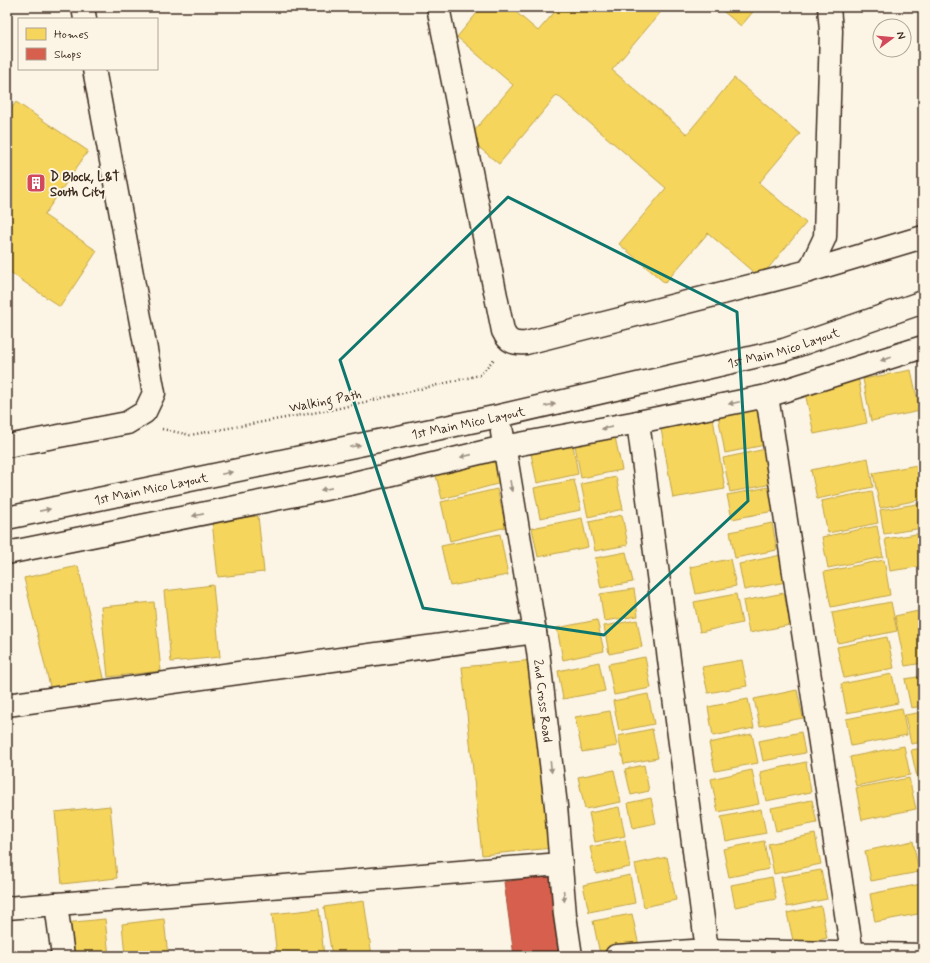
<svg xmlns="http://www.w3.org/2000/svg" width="930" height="963" font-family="Mynerve,sans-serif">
<rect width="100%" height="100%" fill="#fcf5e5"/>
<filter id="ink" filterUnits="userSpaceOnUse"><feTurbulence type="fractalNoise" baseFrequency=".025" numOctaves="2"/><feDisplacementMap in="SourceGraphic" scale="8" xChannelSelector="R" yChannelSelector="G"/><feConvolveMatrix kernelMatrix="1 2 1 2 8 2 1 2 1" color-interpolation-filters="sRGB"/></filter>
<g filter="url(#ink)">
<g fill="#f6d55c" stroke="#bea249">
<polygon points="482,7 510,7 538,31 559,7 665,7 612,70 687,134 734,78 800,134 759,183 806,223 760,278 708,233 665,283 619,244 666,188 557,95 499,164 468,138 513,85 457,37"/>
<polygon points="718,7 757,7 741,26"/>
<polygon points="16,102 88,151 44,215 97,251 60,307 7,270 7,115"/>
<polygon points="911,370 920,411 871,421 863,379"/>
<polygon points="858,377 867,423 814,434 804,388"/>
<polygon points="757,407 765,445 725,453 718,415"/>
<polygon points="712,413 725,489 673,498 660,423"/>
<polygon points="615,437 622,470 581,478 575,445"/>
<polygon points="573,445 578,474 537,483 531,454"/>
<polygon points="766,449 772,484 730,492 723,458"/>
<polygon points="493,453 501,483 442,499 434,468"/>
<polygon points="868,458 873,487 817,499 811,470"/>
<polygon points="923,464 923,499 880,508 873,473"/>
<polygon points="616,477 623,509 588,517 581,484"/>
<polygon points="574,480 581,510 540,518 534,488"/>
<polygon points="769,487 774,511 732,519 727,495"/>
<polygon points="497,489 506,527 450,541 441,502"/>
<polygon points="872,491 878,523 828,533 821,501"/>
<polygon points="923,503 923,528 884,534 880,510"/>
<polygon points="622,515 628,545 595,551 589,522"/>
<polygon points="258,516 264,572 218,577 212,521"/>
<polygon points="582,518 588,547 538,557 532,528"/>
<polygon points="772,523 777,550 735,558 730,532"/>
<polygon points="877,526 883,557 828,568 822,537"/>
<polygon points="923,533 923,566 890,571 885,539"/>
<polygon points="500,534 508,575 450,586 441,546"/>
<polygon points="626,552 633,582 601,588 595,558"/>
<polygon points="781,555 786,582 744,590 739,564"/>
<polygon points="730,559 736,586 696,594 690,567"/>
<polygon points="884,560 890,595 831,607 824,572"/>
<polygon points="78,566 105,682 52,695 24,578"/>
<polygon points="213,585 220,657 171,662 164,591"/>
<polygon points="634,589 638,616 604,621 600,594"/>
<polygon points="784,593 790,625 749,633 743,601"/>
<polygon points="736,594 742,623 700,632 694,602"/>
<polygon points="154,602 161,671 108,677 101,607"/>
<polygon points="891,602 897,631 838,643 832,613"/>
<polygon points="923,610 923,663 905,666 895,616"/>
<polygon points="597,620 604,651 563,660 557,628"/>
<polygon points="637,620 642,647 609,654 604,626"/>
<polygon points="887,637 894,668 844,678 837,647"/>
<polygon points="645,657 651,688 614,695 608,664"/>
<polygon points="533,660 552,848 482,855 462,667"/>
<polygon points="742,660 747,686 708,693 702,667"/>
<polygon points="599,662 605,691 563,699 558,671"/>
<polygon points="892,674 898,703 847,713 841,684"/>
<polygon points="923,676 923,706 911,708 905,679"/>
<polygon points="797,690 803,718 760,726 754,699"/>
<polygon points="648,694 654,724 619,731 613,701"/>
<polygon points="748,699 754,728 713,736 708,707"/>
<polygon points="902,708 907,735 851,746 846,719"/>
<polygon points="610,711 617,746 582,752 575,717"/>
<polygon points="923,712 923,742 911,744 905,715"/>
<polygon points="652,729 658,758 624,764 618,736"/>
<polygon points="801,732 805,753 763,761 759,741"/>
<polygon points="752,734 758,763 715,771 709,743"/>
<polygon points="904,746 910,775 856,786 850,757"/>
<polygon points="923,748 923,781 918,782 911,750"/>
<polygon points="806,762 811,792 766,801 760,772"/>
<polygon points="644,765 649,791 631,795 625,769"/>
<polygon points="614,770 621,802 585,809 578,777"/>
<polygon points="752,770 759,804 718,812 711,779"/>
<polygon points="909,778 916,809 862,820 856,788"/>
<polygon points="651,798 656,823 633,828 628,803"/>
<polygon points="812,800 817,823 776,831 771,808"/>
<polygon points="110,806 117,878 62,884 55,812"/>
<polygon points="619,807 625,836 595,842 589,813"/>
<polygon points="761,809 766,833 726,841 721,817"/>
<polygon points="815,834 821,864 774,874 768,844"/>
<polygon points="625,840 630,867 596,874 590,847"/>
<polygon points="764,841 769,869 729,877 723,849"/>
<polygon points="913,841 919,872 871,881 865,851"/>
<polygon points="667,857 676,900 644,907 635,864"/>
<polygon points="821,870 827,899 787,907 781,877"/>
<polygon points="630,875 635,903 589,912 583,885"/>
<polygon points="772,877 776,899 735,907 731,885"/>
<polygon points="921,884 923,894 923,913 875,922 870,894"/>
<polygon points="364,901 372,956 332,956 324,907"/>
<polygon points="821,906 827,938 794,945 787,913"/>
<polygon points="319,909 324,956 277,956 272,914"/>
<polygon points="632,914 639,946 600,954 593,921"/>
<polygon points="105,919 109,956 67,956 64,923"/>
<polygon points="164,919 168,956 125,956 122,924"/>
</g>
<polygon fill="#d6604d" stroke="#a8503f" points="557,874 567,956 514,956 504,882"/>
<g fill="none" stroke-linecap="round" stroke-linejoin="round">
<g stroke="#3b2a1e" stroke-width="25">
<g id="minor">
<polyline points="83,7 85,19"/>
<path d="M438,7L503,331C508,342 514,344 526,343L809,271L825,237L831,31L829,7"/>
<polyline points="809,271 923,237"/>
<polyline points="767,396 852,953"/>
<polyline points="638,422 707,950"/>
<path id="s1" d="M502,432L538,651L556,806L565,915L571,956"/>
<polyline points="7,446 127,423 145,412 154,393 94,69"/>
<path id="s2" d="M7,518L499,416L784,350L923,302"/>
<polyline points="7,553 350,484 504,447 638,422 767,396 923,347"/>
<polyline points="7,705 535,632"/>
<polyline points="56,904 63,956"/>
<polyline points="7,908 561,864"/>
<polyline points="616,956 707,950 923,955"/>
</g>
</g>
<polyline stroke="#3b2a1e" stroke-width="2.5" stroke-dasharray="1 3" stroke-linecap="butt" points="162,429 190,435 335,409 480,375 495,358"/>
<use href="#minor" stroke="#fcf5e5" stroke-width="22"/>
</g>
<defs><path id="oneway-solid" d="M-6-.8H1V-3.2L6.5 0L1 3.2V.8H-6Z"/></defs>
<g fill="#9c9082">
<use href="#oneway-solid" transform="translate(886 359) rotate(163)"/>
<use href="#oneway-solid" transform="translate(734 403) rotate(168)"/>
<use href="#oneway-solid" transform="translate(550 405) rotate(-13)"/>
<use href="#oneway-solid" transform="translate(607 428) rotate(169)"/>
<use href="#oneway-solid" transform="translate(355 446) rotate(-12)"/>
<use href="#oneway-solid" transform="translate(466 456) rotate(167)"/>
<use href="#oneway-solid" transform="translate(227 473) rotate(-12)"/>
<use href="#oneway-solid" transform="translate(511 486) rotate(81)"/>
<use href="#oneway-solid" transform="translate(326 489) rotate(169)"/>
<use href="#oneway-solid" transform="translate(45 510) rotate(-11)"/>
<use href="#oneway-solid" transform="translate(198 515) rotate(169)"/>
<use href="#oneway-solid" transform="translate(551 767) rotate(83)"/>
<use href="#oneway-solid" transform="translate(564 896) rotate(86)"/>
</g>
</g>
<path fill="none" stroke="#0f766e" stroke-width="3" stroke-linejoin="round" d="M508,197L737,312L748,501L604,635L423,608L340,360Z"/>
<defs>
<g id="building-square" transform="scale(1)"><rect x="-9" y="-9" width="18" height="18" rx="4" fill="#d1495b" stroke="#fcf5e5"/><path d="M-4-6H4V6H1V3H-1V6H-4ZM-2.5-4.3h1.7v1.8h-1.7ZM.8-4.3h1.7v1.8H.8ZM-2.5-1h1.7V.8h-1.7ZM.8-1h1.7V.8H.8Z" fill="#fff"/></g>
</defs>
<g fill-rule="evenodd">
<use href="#building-square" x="36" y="183"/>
</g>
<g text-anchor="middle" stroke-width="4" stroke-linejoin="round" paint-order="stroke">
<g font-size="13" font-weight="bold" fill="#3b2a1e" stroke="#fcf5e5" text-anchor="start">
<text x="50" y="181">D Block, L&amp;T<tspan x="50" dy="15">South City</tspan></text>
</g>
<g font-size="13" fill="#3b2a1e" stroke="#fcf5e5">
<text dy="5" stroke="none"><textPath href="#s2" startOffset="795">1st Main Mico Layout</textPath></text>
<text transform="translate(325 400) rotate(-11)" y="5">Walking Path</text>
<text dy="5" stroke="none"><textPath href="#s2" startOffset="471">1st Main Mico Layout</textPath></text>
<text dy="5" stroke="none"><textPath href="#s2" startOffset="147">1st Main Mico Layout</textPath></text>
<text dy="5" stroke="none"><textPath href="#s1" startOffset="272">2nd Cross Road</textPath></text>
</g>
</g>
<rect width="930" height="963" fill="none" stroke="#fcf5e5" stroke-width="24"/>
<rect x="12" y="12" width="906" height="939" fill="none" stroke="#3b2a1e" stroke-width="1.5" filter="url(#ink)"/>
<rect x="18" y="18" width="140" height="52" fill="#fcf5e5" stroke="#afa495"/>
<rect x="26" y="28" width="20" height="12" fill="#f6d55c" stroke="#afa495"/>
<text x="54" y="38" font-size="12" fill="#3b2a1e">Homes</text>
<rect x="26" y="48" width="20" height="12" fill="#d6604d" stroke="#afa495"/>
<text x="54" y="58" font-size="12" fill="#3b2a1e">Shops</text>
<g transform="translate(892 38) rotate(74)"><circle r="19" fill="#fcf5e5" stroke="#afa495"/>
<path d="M0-3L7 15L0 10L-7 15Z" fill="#d1495b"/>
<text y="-6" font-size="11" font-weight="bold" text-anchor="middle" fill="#3b2a1e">N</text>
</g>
</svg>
